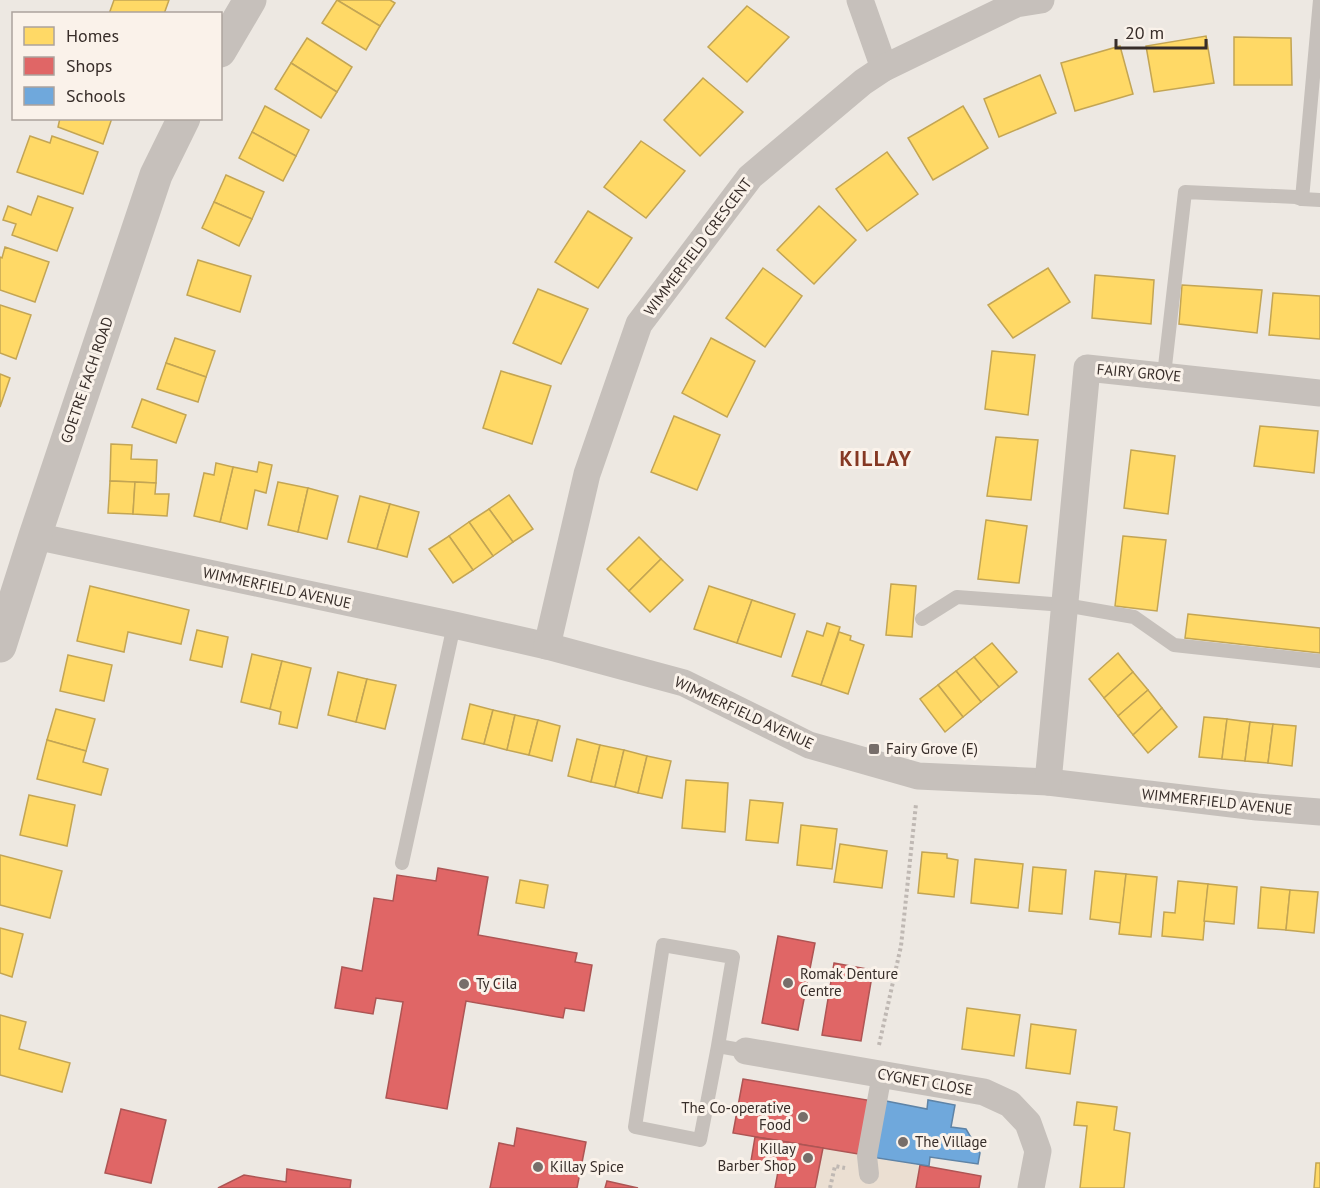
<svg xmlns="http://www.w3.org/2000/svg" width="1320" height="1188" font-family="'PT Sans',sans-serif">
<rect width="100%" height="100%" fill="#ede8e2"/>
<polygon fill="#ebdfd2" points="823,1148 920,1165 916,1188 815,1188"/>
<g fill="#ffd966" stroke="#c3a554" stroke-width="1.5">
<polygon points="114,0 169,0 164,14 109,14"/>
<polygon points="337,0 390,0 395,3 380,26"/>
<polygon points="337,0 380,26 366,50 322,23"/>
<polygon points="747,6 789,37 747,82 708,47"/>
<polygon points="1206,36 1214,83 1154,92 1146,46"/>
<polygon points="1234,37 1291,38 1292,85 1234,85"/>
<polygon points="307,38 352,67 337,92 291,63"/>
<polygon points="1120,46 1133,94 1075,111 1061,63"/>
<polygon points="291,63 337,92 321,118 275,89"/>
<polygon points="1040,75 1056,113 999,137 984,99"/>
<polygon points="703,78 743,112 700,156 664,120"/>
<polygon points="265,106 309,130 296,156 252,132"/>
<polygon points="963,106 988,148 933,180 908,138"/>
<polygon points="60,118 112,118 103,144 58,127"/>
<polygon points="252,132 296,156 283,181 239,158"/>
<polygon points="30,136 50,143 52,136 98,152 83,194 17,172"/>
<polygon points="641,141 685,171 646,218 604,187"/>
<polygon points="887,152 918,194 867,231 836,189"/>
<polygon points="226,175 264,192 252,219 214,202"/>
<polygon points="38,196 73,208 57,251 12,235 16,224 3,220 8,206 31,215"/>
<polygon points="214,202 252,219 239,246 202,228"/>
<polygon points="819,206 856,240 814,284 777,250"/>
<polygon points="588,211 632,238 598,288 555,262"/>
<polygon points="5,247 49,262 35,302 0,290 0,257 2,258"/>
<polygon points="198,260 251,276 240,312 187,295"/>
<polygon points="763,268 802,296 765,347 726,318"/>
<polygon points="1048,268 1070,302 1013,338 988,305"/>
<polygon points="1095,275 1154,280 1151,324 1092,318"/>
<polygon points="1182,285 1262,290 1257,333 1179,324"/>
<polygon points="538,289 588,309 561,364 513,343"/>
<polygon points="1273,293 1320,296 1320,339 1269,335"/>
<polygon points="0,305 31,315 16,359 0,353"/>
<polygon points="175,338 215,351 206,377 166,363"/>
<polygon points="711,338 755,361 727,417 682,393"/>
<polygon points="992,351 1035,355 1028,415 985,409"/>
<polygon points="166,363 206,377 198,402 157,389"/>
<polygon points="501,371 551,386 532,444 483,428"/>
<polygon points="0,374 10,378 0,407"/>
<polygon points="142,399 186,415 176,443 132,427"/>
<polygon points="674,416 720,435 697,490 651,472"/>
<polygon points="1260,426 1318,431 1314,473 1254,466"/>
<polygon points="996,437 1038,440 1031,500 987,496"/>
<polygon points="111,444 132,445 131,459 157,460 156,483 110,481"/>
<polygon points="1131,450 1175,456 1168,514 1124,508"/>
<polygon points="259,462 272,465 266,493 255,490 247,529 220,522 233,467 257,472"/>
<polygon points="216,463 233,467 220,522 194,516 204,473 214,475"/>
<polygon points="110,481 135,482 133,514 108,513"/>
<polygon points="135,482 156,483 155,494 169,494 167,516 133,514"/>
<polygon points="278,482 308,488 298,532 268,525"/>
<polygon points="308,488 338,496 327,539 298,532"/>
<polygon points="509,495 533,529 513,542 489,509"/>
<polygon points="360,496 390,504 377,549 348,542"/>
<polygon points="390,504 419,512 407,557 377,549"/>
<polygon points="489,509 513,542 493,556 469,522"/>
<polygon points="986,520 1027,526 1019,583 978,579"/>
<polygon points="469,522 493,556 473,570 449,536"/>
<polygon points="449,536 473,570 453,583 429,549"/>
<polygon points="1123,536 1166,540 1157,611 1115,606"/>
<polygon points="639,537 661,559 629,591 607,569"/>
<polygon points="661,559 683,580 650,612 629,591"/>
<polygon points="891,584 916,586 912,637 886,635"/>
<polygon points="90,586 189,610 181,644 128,632 124,652 77,641"/>
<polygon points="709,586 752,600 737,643 694,629"/>
<polygon points="752,600 795,614 781,657 737,643"/>
<polygon points="1188,614 1320,628 1320,653 1185,638"/>
<polygon points="827,623 840,627 821,685 792,676 807,631 823,636"/>
<polygon points="197,630 228,637 222,667 190,660"/>
<polygon points="839,632 851,636 850,640 864,645 848,694 821,685"/>
<polygon points="992,643 1017,672 999,687 974,657"/>
<polygon points="1118,653 1133,672 1104,698 1089,679"/>
<polygon points="252,654 282,661 270,709 241,702"/>
<polygon points="68,655 112,665 104,701 60,691"/>
<polygon points="974,657 999,687 981,702 956,671"/>
<polygon points="282,661 311,668 297,728 279,724 281,712 270,709"/>
<polygon points="956,671 981,702 963,717 938,685"/>
<polygon points="338,672 367,679 356,722 328,715"/>
<polygon points="1133,672 1148,690 1118,716 1104,698"/>
<polygon points="367,679 396,685 385,729 356,722"/>
<polygon points="938,685 963,717 945,732 920,699"/>
<polygon points="1148,690 1162,708 1133,735 1118,716"/>
<polygon points="470,704 493,710 484,744 462,739"/>
<polygon points="1162,708 1177,727 1148,753 1133,735"/>
<polygon points="56,709 95,719 86,751 47,740"/>
<polygon points="493,710 515,715 507,750 484,744"/>
<polygon points="515,715 538,720 529,755 507,750"/>
<polygon points="1204,717 1227,719 1222,759 1199,757"/>
<polygon points="1227,719 1250,722 1245,761 1222,759"/>
<polygon points="538,720 560,726 552,761 529,755"/>
<polygon points="1250,722 1273,724 1268,763 1245,761"/>
<polygon points="1273,724 1296,726 1292,766 1268,763"/>
<polygon points="577,739 600,745 591,782 568,776"/>
<polygon points="47,740 86,751 83,762 108,769 101,795 37,779"/>
<polygon points="600,745 624,750 615,787 591,782"/>
<polygon points="624,750 647,756 638,793 615,787"/>
<polygon points="647,756 671,761 662,798 638,793"/>
<polygon points="686,780 728,783 725,832 682,828"/>
<polygon points="29,795 75,805 67,846 20,835"/>
<polygon points="750,800 783,803 778,843 746,840"/>
<polygon points="801,825 837,829 832,869 797,865"/>
<polygon points="840,844 887,851 882,888 834,882"/>
<polygon points="922,852 947,854 947,858 958,860 954,897 918,893"/>
<polygon points="0,855 62,871 50,918 0,905"/>
<polygon points="975,859 1023,864 1018,908 971,903"/>
<polygon points="1033,867 1066,870 1062,914 1029,911"/>
<polygon points="1095,871 1126,874 1121,923 1090,919"/>
<polygon points="1126,874 1157,877 1151,937 1119,934"/>
<polygon points="520,880 548,885 544,908 516,903"/>
<polygon points="1178,881 1208,884 1203,940 1162,936 1164,912 1175,913"/>
<polygon points="1208,884 1237,887 1234,924 1204,921"/>
<polygon points="1261,887 1290,890 1286,930 1258,928"/>
<polygon points="1290,890 1318,892 1314,933 1286,930"/>
<polygon points="0,928 23,934 12,977 0,973"/>
<polygon points="967,1008 1020,1015 1014,1056 962,1049"/>
<polygon points="0,1015 26,1022 19,1049 70,1063 62,1092 0,1075"/>
<polygon points="1031,1024 1076,1030 1070,1074 1026,1068"/>
<polygon points="1077,1102 1117,1107 1114,1130 1130,1133 1124,1188 1080,1188 1087,1126 1074,1125"/>
<polygon points="1316,1163 1320,1163 1320,1188 1314,1188"/>
</g>
<g fill="#e06666" stroke="#ad5554" stroke-width="1.5">
<polygon points="438,868 488,877 478,935 577,953 575,962 592,965 584,1011 565,1008 563,1018 466,1001 447,1109 386,1098 403,1002 376,998 373,1014 335,1008 342,967 362,971 374,898 393,901 397,875 436,881"/>
<polygon points="778,936 815,943 798,1030 762,1023"/>
<polygon points="834,963 873,970 861,1041 822,1035"/>
<polygon points="743,1079 873,1101 864,1155 733,1133"/>
<polygon points="121,1109 166,1120 151,1183 105,1173"/>
<polygon points="517,1128 586,1142 577,1188 490,1188 499,1143 514,1146"/>
<polygon points="755,1137 823,1148 815,1188 775,1188 779,1166 751,1161"/>
<polygon points="920,1165 981,1176 979,1188 916,1188"/>
<polygon points="287,1169 351,1180 350,1188 218,1188 244,1175 286,1182"/>
<polygon points="607,1181 638,1188 605,1188"/>
</g>
<polygon fill="#6fa8dc" stroke="#5e83a6" stroke-width="1.5" points="881,1100 927,1109 928,1100 955,1105 951,1127 966,1129 980,1153 978,1164 930,1157 929,1166 871,1157"/>
<g fill="none" stroke-linecap="round" stroke-linejoin="round">
<g stroke="#bfb8b3" stroke-width="4" stroke-dasharray="3 3" stroke-linecap="butt">
<polyline points="879,1045 901,946 916,804"/>
<polyline points="830,1188 835,1166 845,1168"/>
</g>
<g stroke="#c6c0bb" stroke-width="14">
<polyline points="1302,199 1320,200"/>
<polyline points="1164,375 1185,192 1296,197 1302,199 1320,0"/>
<polyline points="922,619 957,597 1065,605 1134,617 1174,645 1320,661"/>
<polyline points="402,863 454,625"/>
<polyline points="718,1046 700,1140 635,1127 663,945 733,957 718,1046 746,1051"/>
</g>
<polyline stroke="#c6c0bb" stroke-width="20" points="869,1174 867,1156 882,1074"/>
<g stroke="#c6c0bb" stroke-width="27">
<polyline points="860,0 884,68"/>
<polyline points="35,536 454,625 547,646 684,683 809,745 918,776 1048,782 1257,807 1320,812"/>
<polyline points="547,646 587,474 639,324 750,177 863,82 884,68 1016,4 1041,0"/>
<polyline points="1048,782 1087,368 1320,393"/>
<polyline points="746,1051 984,1092 1010,1104 1028,1123 1038,1151 1031,1188"/>
</g>
<g stroke="#c6c0bb" stroke-width="33">
<polyline points="220,51 250,0"/>
<polyline points="0,646 35,536 156,175 184,118"/>
</g>
</g>
<g fill="#776e6a" stroke="#faf2ea" stroke-width="2">
<rect x="868" y="743" width="12" height="12" rx="3"/>
<circle cx="788" cy="983" r="6"/>
<circle cx="464" cy="984" r="6"/>
<circle cx="803" cy="1117" r="6"/>
<circle cx="903" cy="1142" r="6"/>
<circle cx="808" cy="1158" r="6"/>
<circle cx="538" cy="1167" r="6"/>
</g>
<g text-anchor="middle" stroke-width="6" stroke-linejoin="round" paint-order="stroke">
<g font-size="15" fill="#372d29" stroke="#faf2ea">
<text transform="translate(698 247) rotate(-53)" y="5">WIMMERFIELD CRESCENT</text>
<text transform="translate(1139 373) rotate(5)" y="5">FAIRY GROVE</text>
<text transform="translate(87 380) rotate(-71)" y="5">GOETRE FACH ROAD</text>
<text transform="translate(277 588) rotate(12)" y="5">WIMMERFIELD AVENUE</text>
<text transform="translate(744 713) rotate(25)" y="5">WIMMERFIELD AVENUE</text>
<text transform="translate(1217 802) rotate(6)" y="5">WIMMERFIELD AVENUE</text>
<text transform="translate(925 1082) rotate(10)" y="5">CYGNET CLOSE</text>
</g>
<g font-size="15" fill="#372d29" stroke="#faf2ea" text-anchor="start">
<text x="886" y="754">Fairy Grove (E)</text>
<text x="800" y="979">Romak Denture<tspan x="800" dy="17">Centre</tspan></text>
<text x="476" y="989">Ty Cila</text>
<text x="791" y="1113" text-anchor="end">The Co-operative<tspan x="791" dy="17">Food</tspan></text>
<text x="915" y="1147">The Village</text>
<text x="796" y="1154" text-anchor="end">Killay<tspan x="796" dy="17">Barber Shop</tspan></text>
<text x="550" y="1172">Killay Spice</text>
</g>
<g font-size="21" font-weight="bold" letter-spacing="1.5" fill="#853823" stroke="#faf2ea">
<text x="876" y="466">KILLAY</text>
</g>
</g>
<rect x="12" y="12" width="210" height="108" fill="#faf2ea" stroke="#aca39d" stroke-width="1.5"/>
<rect x="24" y="27" width="30" height="18" fill="#ffd966" stroke="#aca39d" stroke-width="1.5"/>
<text x="66" y="42" font-size="18" fill="#372d29">Homes</text>
<rect x="24" y="57" width="30" height="18" fill="#e06666" stroke="#aca39d" stroke-width="1.5"/>
<text x="66" y="72" font-size="18" fill="#372d29">Shops</text>
<rect x="24" y="87" width="30" height="18" fill="#6fa8dc" stroke="#aca39d" stroke-width="1.5"/>
<text x="66" y="102" font-size="18" fill="#372d29">Schools</text>
<path d="M1116 39v9h90v-9" fill="none" stroke="#372d29" stroke-width="3"/>
<text x="1125" y="39" font-size="18" fill="#372d29" stroke="#faf2ea" stroke-width="4.5" paint-order="stroke">20 m</text>
</svg>
